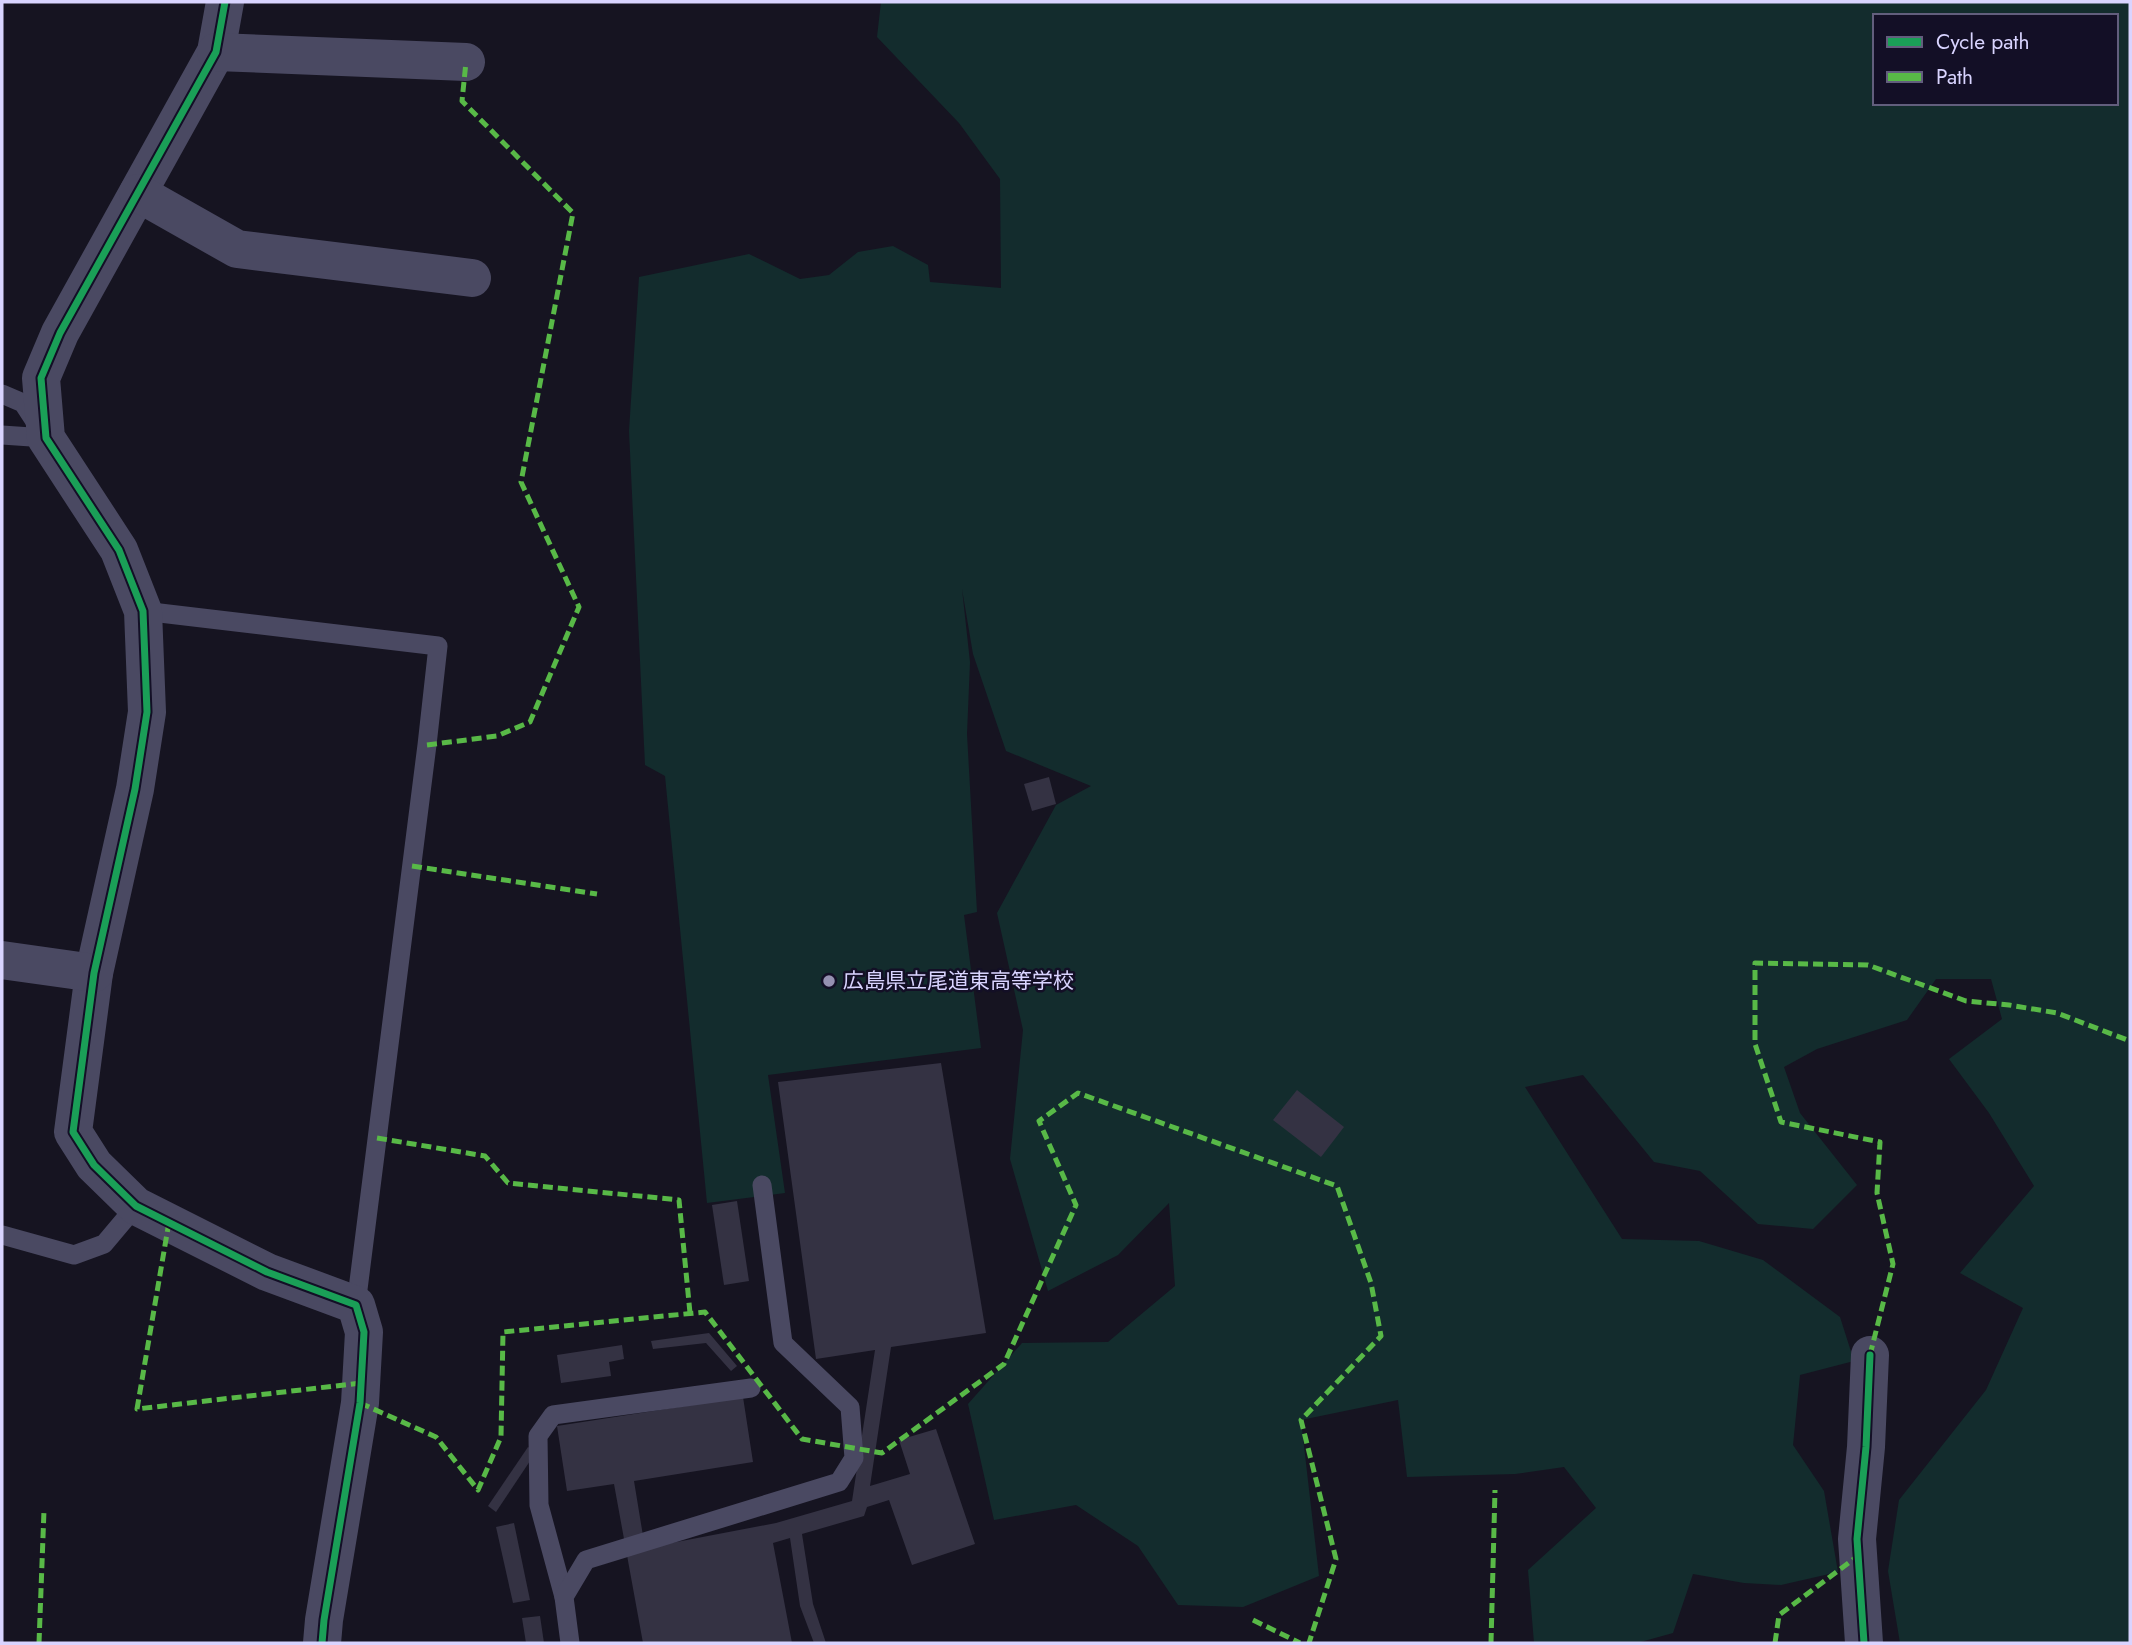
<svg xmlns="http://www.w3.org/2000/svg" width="2132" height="1645" font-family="Jost,'Noto Sans JP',sans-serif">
<rect width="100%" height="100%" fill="#161421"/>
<path fill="#132c2d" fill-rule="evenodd" d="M881,2H2130V1643H1900L1888,1571L1899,1500L1986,1390L2023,1308L1960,1273L2034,1186L1989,1113L1949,1059L2002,1019L1991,979H1936L1907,1020L1817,1049L1784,1067L1800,1113L1857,1185L1813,1229L1758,1224L1700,1171L1654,1162L1583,1075L1525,1087L1622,1239L1699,1241L1763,1260L1840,1317L1854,1361L1800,1375L1793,1445L1824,1491L1838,1572L1781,1585L1744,1583L1693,1574L1673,1633L1637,1643H1534L1528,1570L1596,1508L1564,1467L1515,1474L1407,1477L1398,1400L1301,1420L1319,1576L1243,1607L1178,1605L1138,1546L1076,1505L994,1520L968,1404L1022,1343L1108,1342L1175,1286L1169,1203L1118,1255L1048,1291L1010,1159L1023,1030L997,913L1056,805L1091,786L1006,751L973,654L962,589L970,662L967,734L977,912L964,915L981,1048L768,1075L785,1193L707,1203L665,776L645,765L629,431L639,277L749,254L800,279L829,275L858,252L893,246L928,265L930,282L1001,288L1000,179L959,123L877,37ZM1875,16H2116V103H1875Z"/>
<g fill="#343243">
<polygon points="1049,777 1056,804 1032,811 1024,784"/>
<polygon points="941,1063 986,1333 891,1347 870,1486 910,1474 899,1440 936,1429 975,1544 912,1565 889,1500 867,1507 864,1516 802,1534 813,1604 826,1643 814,1643 800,1606 790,1538 773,1543 792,1643 643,1643 614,1484 567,1491 557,1426 743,1397 753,1462 634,1481 645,1548 776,1523 852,1501 875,1350 816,1359 778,1082"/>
<polygon points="1297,1090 1344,1127 1321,1157 1273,1120"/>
<polygon points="737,1201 749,1281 724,1285 712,1205"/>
<polygon points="709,1333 737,1366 731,1371 706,1343 653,1349 651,1341"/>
<polygon points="622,1345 624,1359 609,1362 611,1376 561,1383 557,1355"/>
<polygon points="528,1447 536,1452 496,1512 488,1506"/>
<polygon points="514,1523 530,1600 513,1603 496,1527"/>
<polygon points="540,1616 544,1643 526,1643 522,1618"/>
</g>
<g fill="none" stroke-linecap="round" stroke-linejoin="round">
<g stroke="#4a4962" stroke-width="19">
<polyline points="2,394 23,403 38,426"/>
<polyline points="2,435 46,438"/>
<polyline points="143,611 438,646 427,745 356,1305"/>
<polyline points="2,1235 74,1255 104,1244 136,1206"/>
<polyline points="564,1597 539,1505 538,1436 553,1415 751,1388"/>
<polyline points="570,1643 564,1597 586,1560 839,1482 854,1458 850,1407 783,1343 762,1185"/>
</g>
<g stroke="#4a4962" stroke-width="38">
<polyline points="225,2 216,52 60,333 41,378 46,438 119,550 143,611 147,712 135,789 94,973 73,1132 94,1165 136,1206 267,1272 356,1305 364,1332 360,1403 324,1620 322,1643"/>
<polyline points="216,52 466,62"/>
<polyline points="138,193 237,249 472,278"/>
<polyline points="2,960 94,973"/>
<polyline points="1864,1643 1857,1539 1866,1447 1870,1355"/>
</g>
<g stroke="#58b947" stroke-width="5" stroke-dasharray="10 5" stroke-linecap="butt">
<polyline points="427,745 497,736 530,722 579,607 521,482 573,213 462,101 466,62"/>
<polyline points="412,866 597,894"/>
<polyline points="377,1138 485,1156 508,1183 679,1200 690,1313"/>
<polyline points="169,1222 137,1409 361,1383"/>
<polyline points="1870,1355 1893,1264 1877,1193 1880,1142 1781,1122 1755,1044 1755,963 1868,965 1966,1001 2009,1005 2057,1013 2130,1041"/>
<polyline points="360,1403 436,1437 478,1490 501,1437 503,1332 705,1312 802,1439 882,1453 1004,1364 1076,1205 1039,1121 1078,1093 1337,1186 1371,1283 1381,1336 1301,1420 1336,1559 1309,1643"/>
<polyline points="1253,1620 1300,1643"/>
<polyline points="39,1643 44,1510"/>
<polyline points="1491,1643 1495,1490"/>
<polyline points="1775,1643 1779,1615 1858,1556"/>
</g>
<g stroke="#130f26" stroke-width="11">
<g id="cycleway">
<polyline points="225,2 216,52 60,333 41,378 46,438 119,550 143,611 147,712 135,789 94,973 73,1132 94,1165 136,1206 267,1272 356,1305 364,1332 360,1403 324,1620 322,1643"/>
<polyline points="1864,1643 1857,1539 1866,1447 1870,1355"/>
</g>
</g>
<use href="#cycleway" stroke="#1a9f57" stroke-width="7"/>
</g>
<circle fill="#9591b1" stroke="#130f26" stroke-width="2.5" cx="829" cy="981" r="7"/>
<g text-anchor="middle" stroke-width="5" stroke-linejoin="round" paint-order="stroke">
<g font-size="21" fill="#d9d4ff" stroke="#130f26" text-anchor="start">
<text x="843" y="988">広島県立尾道東高等学校</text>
</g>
</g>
<rect width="2132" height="1645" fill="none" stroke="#d9d4ff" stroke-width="7"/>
<rect x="1873" y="14" width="245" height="91" fill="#130f26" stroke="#625e7d" stroke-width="2"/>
<rect x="1887" y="37" width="35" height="10" fill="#1a9f57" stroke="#625e7d" stroke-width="2"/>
<text x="1936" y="49" font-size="21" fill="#d9d4ff">Cycle path</text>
<rect x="1887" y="72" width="35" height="10" fill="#58b947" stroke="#625e7d" stroke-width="2"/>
<text x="1936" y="84" font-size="21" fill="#d9d4ff">Path</text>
</svg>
